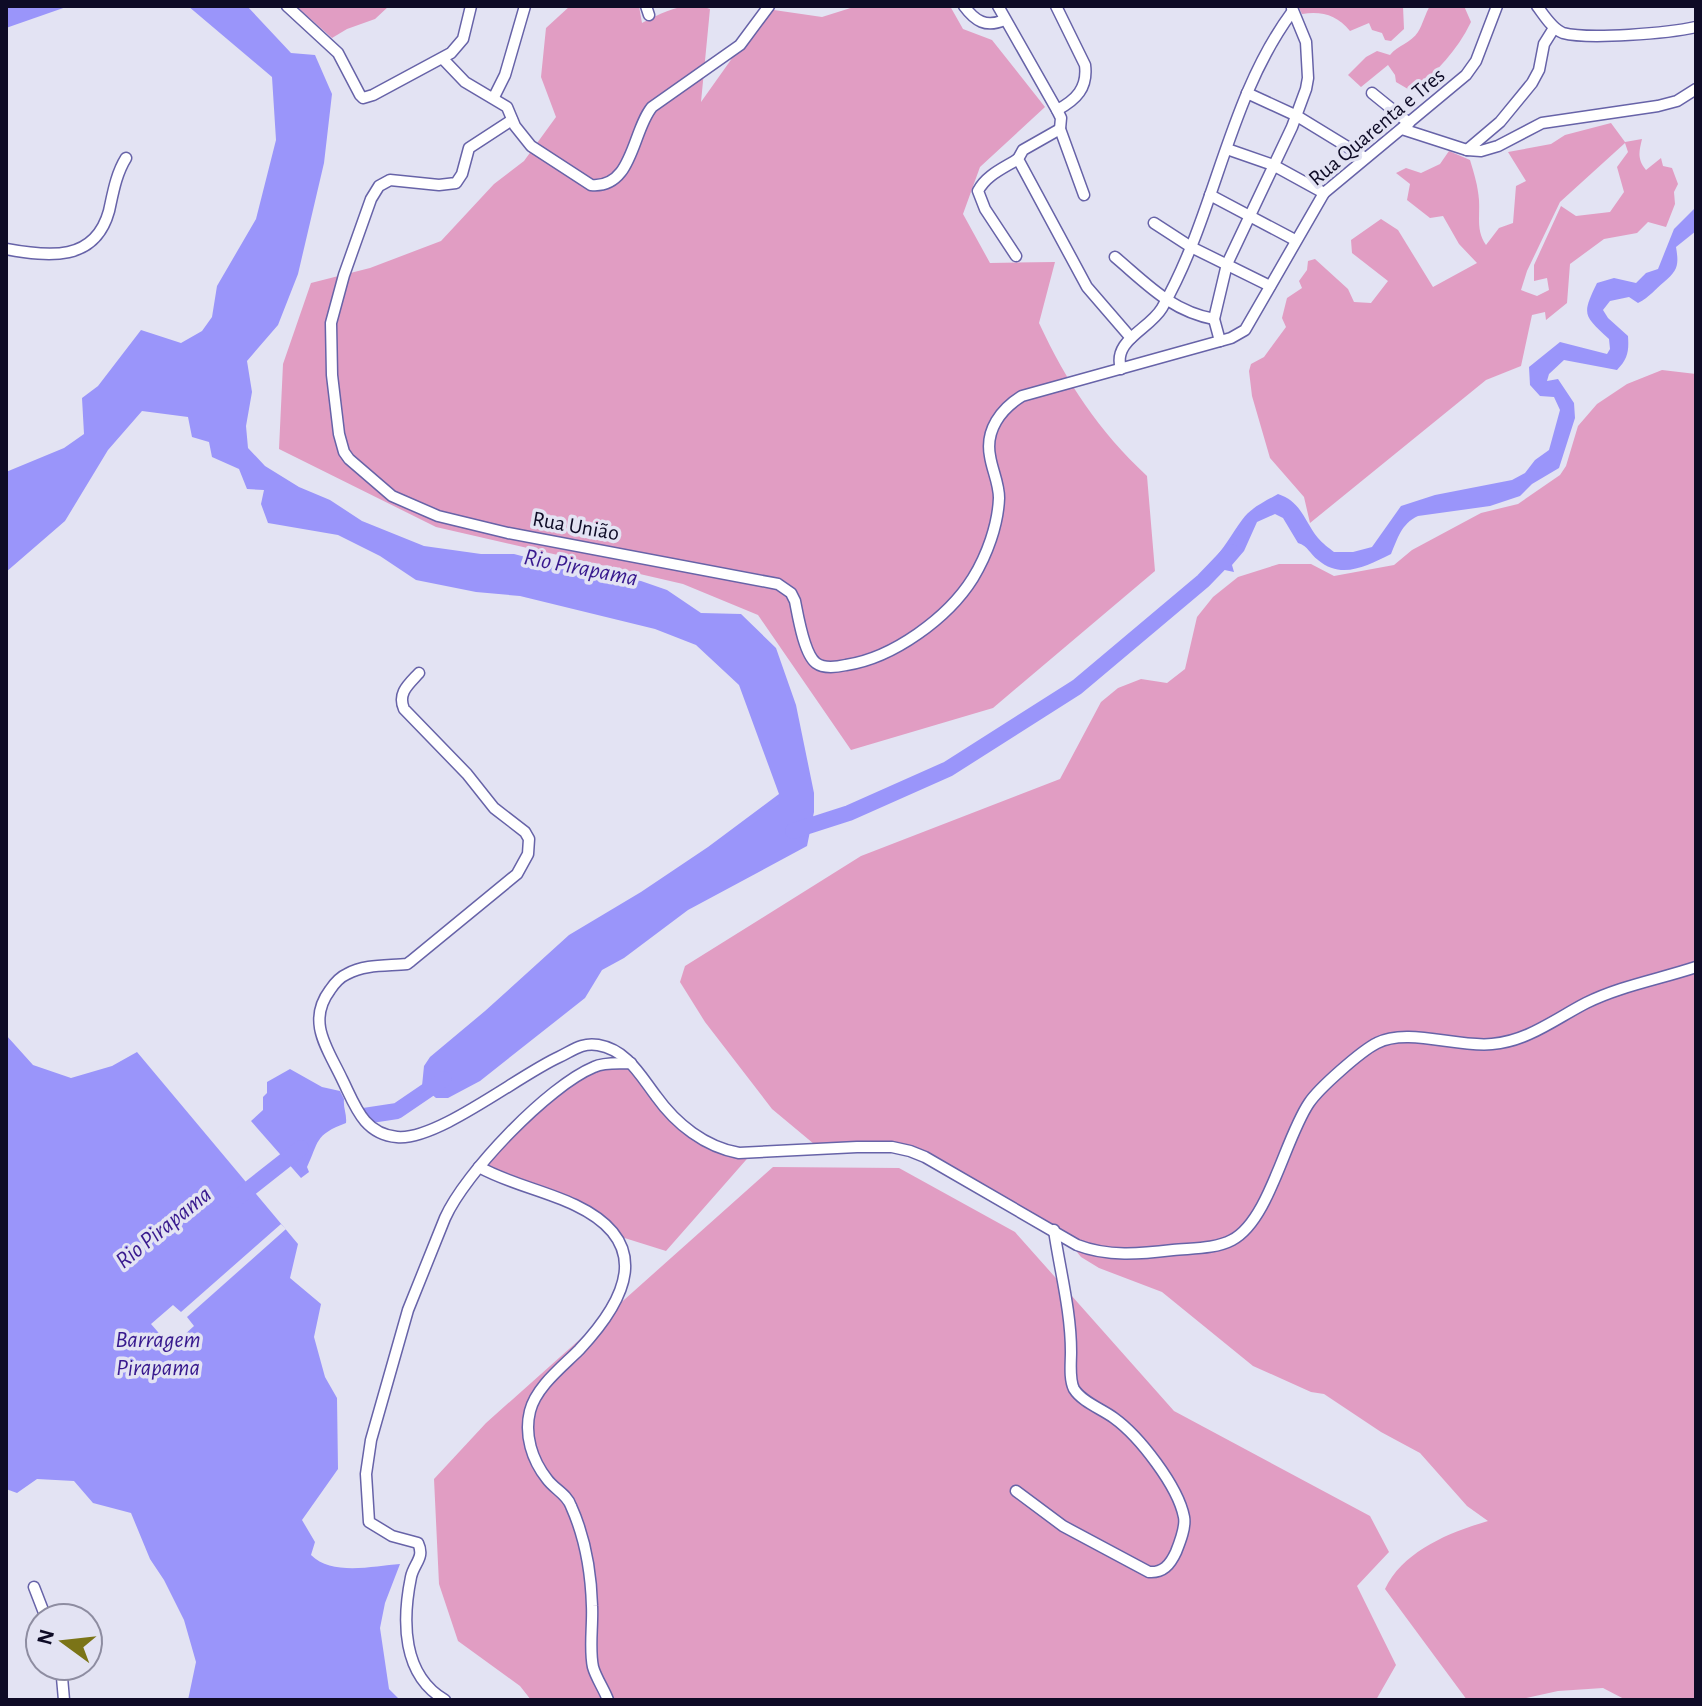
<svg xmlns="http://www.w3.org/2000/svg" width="1702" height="1706" font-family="'Alegreya Sans',sans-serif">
<rect width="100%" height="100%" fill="#e3e3f3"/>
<g fill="#e19dc3" fill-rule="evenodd">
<polygon points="296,6 389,6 375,19 347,29 332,38"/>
<path d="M570,6H639L642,23C664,12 686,0 710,9L701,102L767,9L822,17L857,6H950L963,29L992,40L1045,107L980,167L963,214L990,263L1055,262L1039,323C1067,383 1098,430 1147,476L1155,571L993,708L851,750L758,615L683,584L436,527L279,449L283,364L311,283L370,268L441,241L494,184L524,161L556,117L541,77L546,28Z"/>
<path d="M1298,6H1403L1404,29L1391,41L1385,40L1382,33L1372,30L1369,23L1350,31C1337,15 1322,11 1302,14Z"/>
<path d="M1430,6H1464L1471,22C1457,51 1437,71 1413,92L1396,82L1395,75L1388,65L1361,87L1348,75L1366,57L1377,51L1390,55C1398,45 1411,43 1418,32C1423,24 1425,14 1430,6Z"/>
<path d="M1611,123L1625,142L1642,139C1639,152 1637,159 1646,170L1661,158L1663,166L1672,168L1678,184L1674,192L1675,204L1666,227L1648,222L1637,233L1604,239L1570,264L1567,303L1546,320L1545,312L1532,315L1521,366L1486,380L1310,523L1304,497L1270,458L1252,396L1249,371L1251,364L1264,357L1286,327L1282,318L1287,298L1302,288L1299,281L1307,270L1308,261L1315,259L1348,289L1354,302L1371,303L1388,281L1352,253L1351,240L1381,219L1398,230L1433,287L1477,263L1459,244L1443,216L1430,218L1407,200L1410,184L1396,173L1406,168L1421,173L1440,164L1449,151L1470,160C1474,173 1478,186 1479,200C1480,217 1476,231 1486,245L1499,228L1513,223L1516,186L1526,181L1508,152L1551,144L1565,135ZM1625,143L1628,152L1617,167L1624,192L1610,212L1576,216L1561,206L1534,265V281L1547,278L1549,290L1537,296L1521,290L1527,271L1560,202Z"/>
<path d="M1662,370L1696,374V1700H1626L1603,1688L1558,1691L1517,1700H1467L1385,1589C1403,1551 1450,1532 1488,1521L1467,1506L1420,1453L1381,1432L1324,1394L1311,1392L1253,1366L1162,1292L1099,1268L1081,1257L1063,1235L910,1151L820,1149L772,1109L705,1022L680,982L685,966L861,856L1060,779L1101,702L1118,688L1141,679L1167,683L1185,669L1197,617L1213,597L1238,577L1279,564H1311L1334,576L1394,565L1412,550L1481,513L1518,504L1560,475L1566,466L1578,426L1597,404L1627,384Z"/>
<polygon points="623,1056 700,1140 753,1152 666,1251 615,1235 579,1206 481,1167 560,1090"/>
<polygon points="773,1167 899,1168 1015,1232 1174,1411 1370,1516 1389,1552 1357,1586 1396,1665 1376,1700 531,1700 520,1686 458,1641 439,1584 434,1479 486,1423"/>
</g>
<g fill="#9a95fa">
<polygon points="6,6 69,6 6,28"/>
<polygon points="188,6 247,6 291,53 315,55 332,94 324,163 298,274 278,325 247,361 252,392 246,426 248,448 265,466 299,487 330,500 362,521 424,546 481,554 514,554 583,572 641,581 667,590 701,613 741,614 776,648 796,705 814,793 814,812 807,846 688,910 624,958 602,970 585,998 480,1081 448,1098 436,1098 422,1086 424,1066 430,1057 485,1011 569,935 641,892 708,847 779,794 739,685 696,645 655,629 520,596 476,592 416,580 380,556 338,535 268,523 261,504 264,490 247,489 239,469 212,457 209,442 192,437 188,417 142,411 108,450 65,521 6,572 6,472 64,448 84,434 82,398 98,386 141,330 181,343 202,331 212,317 217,286 256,219 276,140 272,77"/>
<path d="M1696,207V231L1676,247C1679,265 1678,270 1664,282C1655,289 1650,297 1638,303L1629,297L1610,301L1603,310L1608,318L1628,336C1629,351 1628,359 1617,370L1564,360L1549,374L1547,381L1558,379L1574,403L1575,418L1559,468L1532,484L1520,496L1490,506L1418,516C1401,524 1398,538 1391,554C1366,566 1342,580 1318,560C1310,554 1308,546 1298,543L1283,518L1275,514L1257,522L1244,551L1232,565L1234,572L1220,569L1211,562C1224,549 1231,535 1242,520C1250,508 1266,501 1278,494C1302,502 1304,521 1318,538C1322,543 1329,548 1334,552H1353L1372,547L1401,506L1435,495L1512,480L1525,473L1535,460L1549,450L1560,410L1554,397L1540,396L1530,385L1529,367L1560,342L1607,354L1610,349L1609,339C1584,315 1581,316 1597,283L1614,278L1636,283L1646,273L1658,269L1674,229Z"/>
<path d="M6,1035L33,1065L71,1078L112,1066L137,1052L298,1244L290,1278L321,1304L314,1337L325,1377L337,1398L338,1469L302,1520L315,1542L311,1555C332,1576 373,1566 400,1564L385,1603L380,1628L389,1689L400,1700H188L196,1662L184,1620L164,1580L150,1559L131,1513L93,1503L74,1481L37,1479L17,1493L6,1489Z"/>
<path d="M290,1069L322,1087L340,1091L344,1099C343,1108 347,1114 346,1123C314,1135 319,1142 307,1167L309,1172L301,1178L251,1121L263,1110V1097L267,1093V1082Z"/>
</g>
<polygon fill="#e3e3f3" points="281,1224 286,1229 187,1317 194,1326 171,1347 151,1324 173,1305 181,1312"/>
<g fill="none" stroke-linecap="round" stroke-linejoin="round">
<g stroke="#9a95fa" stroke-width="16">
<polyline points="793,831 849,813 948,769 1077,687 1203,581 1231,552"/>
<polyline points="364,1116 397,1111 444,1079"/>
<polyline points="235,1200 301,1148"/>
</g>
<g stroke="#6763a8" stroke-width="13">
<g id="minor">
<polyline points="287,6 338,53 360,95 363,98 373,95 451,53 463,39 471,6"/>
<polyline points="646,6 649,15"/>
<path d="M964,6C975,21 986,28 1004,20"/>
<polyline points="998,6 1057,110 1061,118 1060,129 1084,195"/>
<path d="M1056,6L1085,65C1088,88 1076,100 1057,110"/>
<path d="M1537,6C1544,15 1552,29 1563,33C1589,40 1669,33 1696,27"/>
<path d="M443,59L465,82L507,107L515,126L531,146L591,185C633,189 632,131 652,107L740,45L769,6"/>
<polyline points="1247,93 1297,116 1364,157"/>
<polyline points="1372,93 1409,123"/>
<polyline points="494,97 505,75 525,6"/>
<path d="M512,120L469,148L462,174L456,183L439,185L390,180L379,186L371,199L344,275L331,323L332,375L339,434L344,452L349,459L392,496L438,516L508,533L778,584L791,593L795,601C798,616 804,654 816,663C824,669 837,667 846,665C893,658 948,618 973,578C987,555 998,525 999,498C999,483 992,470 990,456C985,430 1001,409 1022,396L1231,338L1245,330L1324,193L1466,75L1476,61L1497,6"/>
<polyline points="1060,129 1023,150 1018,159 1087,287 1131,338"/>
<polyline points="1402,129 1467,150 1481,151 1498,146 1542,123 1658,106 1677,101 1696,89"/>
<polyline points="1227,149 1273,165 1324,193"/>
<polyline points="1467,150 1500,122 1532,83 1539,70 1544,44 1554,28"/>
<polyline points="1210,195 1295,240"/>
<polyline points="1154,223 1191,247 1270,286"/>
<path d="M6,249C49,257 95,262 109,211C113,193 116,174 126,158"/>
<path d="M1016,256L985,209L978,191C986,175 1004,168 1018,159"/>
<path d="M1115,257C1147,284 1171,311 1214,319"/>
<polyline points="1220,341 1214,319 1227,264 1292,127 1306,89 1308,78 1306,42 1292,8"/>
<path d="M1121,369C1112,340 1149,330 1162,308C1216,214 1227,100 1292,12"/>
<path d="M419,673C409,684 397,693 404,709L467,774L494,808L525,832L529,839L528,854L517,874L411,961L407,964C387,966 365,964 347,974C340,977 334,984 330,990C306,1022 328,1049 342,1079C355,1105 363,1134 397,1137C437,1141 519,1075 559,1057C572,1051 582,1042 598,1045C627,1050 640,1075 656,1096C676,1124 705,1147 739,1153L857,1147H892L910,1151L925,1157L1077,1245C1108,1257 1140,1254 1173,1250C1192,1248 1215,1249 1232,1240C1269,1221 1285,1138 1309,1103C1319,1088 1361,1051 1377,1043C1407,1027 1458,1048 1492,1044C1528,1041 1555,1019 1586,1003C1620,986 1660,979 1696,967"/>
<path d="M479,1167C510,1184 543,1190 575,1205C655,1243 626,1300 579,1350C562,1367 536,1387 530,1411C524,1435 532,1460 547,1479C554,1489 567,1494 571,1506C585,1537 591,1572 592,1606C593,1625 589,1649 593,1667C596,1678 604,1689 608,1700"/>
<path d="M1016,1491L1063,1526L1149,1572C1163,1573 1170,1565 1176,1552C1180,1542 1186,1527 1184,1517C1178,1486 1139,1436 1114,1418C1102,1409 1082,1402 1074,1389C1069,1379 1071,1363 1071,1352C1071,1311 1060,1271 1054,1230"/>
<polyline points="34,1587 46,1618"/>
<polyline points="61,1666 64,1700"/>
<path d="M445,1700C402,1675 402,1621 411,1577C414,1563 425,1558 418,1543L392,1536L369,1522L366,1474L371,1440L408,1310L445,1218C465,1173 548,1086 594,1067C605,1062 619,1064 631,1063"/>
</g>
</g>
<use href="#minor" stroke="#fff" stroke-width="10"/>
</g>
<g text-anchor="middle" stroke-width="7" stroke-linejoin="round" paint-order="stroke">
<g font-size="22" fill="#0e0b26" stroke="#e3e3f3">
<text transform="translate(1376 126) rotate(-40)" y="8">Rua Quarenta e Tres</text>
<text transform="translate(576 525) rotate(10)" y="8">Rua União</text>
</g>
<g font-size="24" font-style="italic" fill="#38198e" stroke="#e3e3f3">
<text transform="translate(581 567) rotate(11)" y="8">Rio Pirapama</text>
<text transform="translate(163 1227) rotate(-39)" y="8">Rio Pirapama</text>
<text x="158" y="1347">Barragem<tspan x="158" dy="28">Pirapama</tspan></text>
</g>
</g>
<rect width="1702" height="1706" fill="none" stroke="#0e0b26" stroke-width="16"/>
<g transform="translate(64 1642) rotate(285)"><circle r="38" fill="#e3e3f3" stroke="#8e8da1" stroke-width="2"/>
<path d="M0-6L14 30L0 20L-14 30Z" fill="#7b7417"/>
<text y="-12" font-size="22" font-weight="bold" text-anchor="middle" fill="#0e0b26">N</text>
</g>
</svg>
